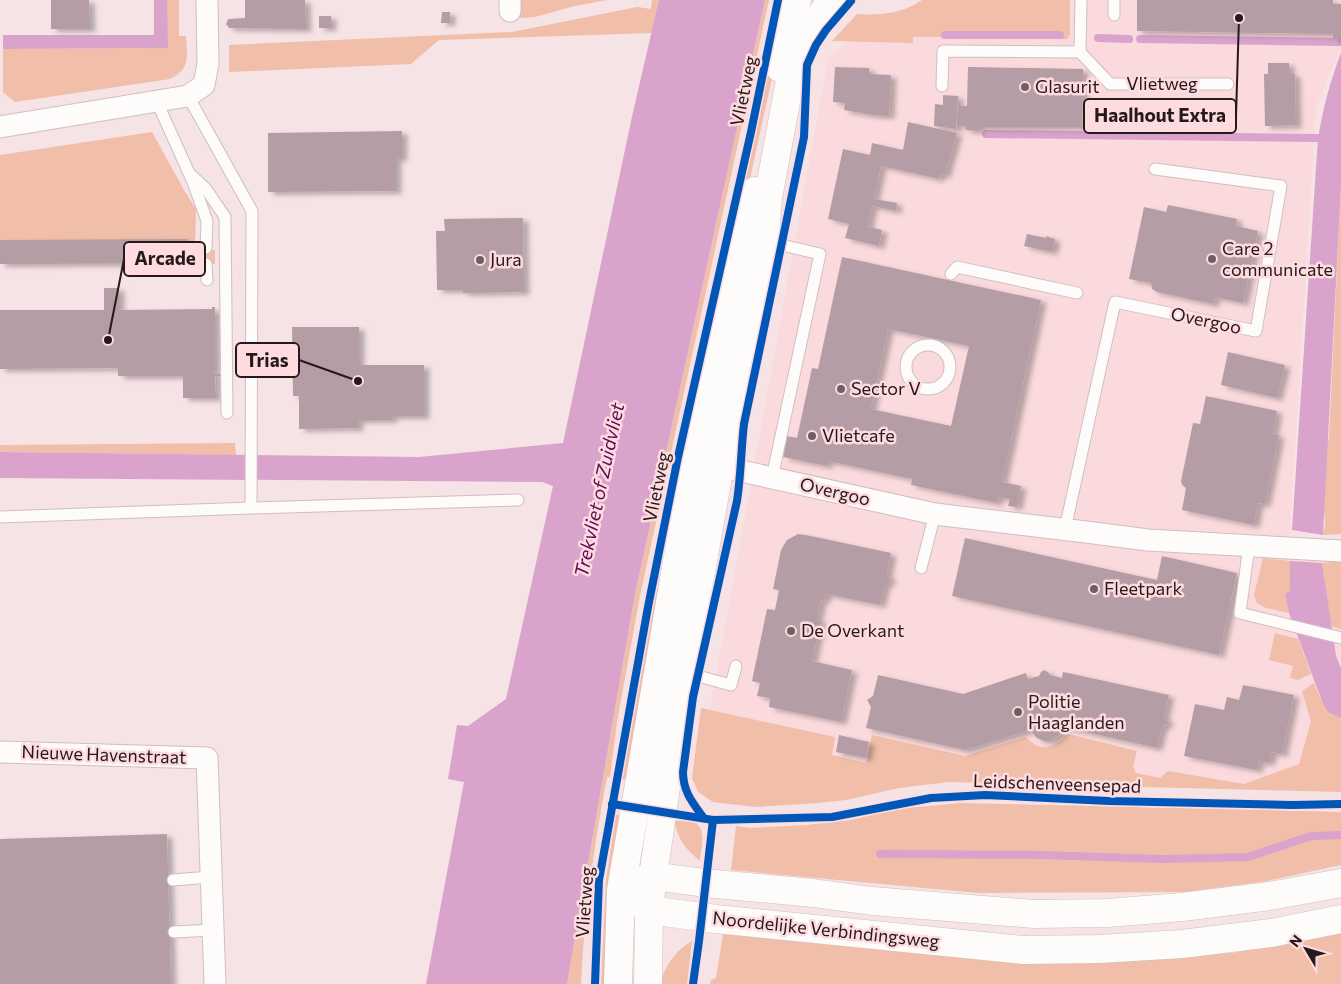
<svg xmlns="http://www.w3.org/2000/svg" width="1341" height="984" font-family="Commissioner,sans-serif">
<defs>
<filter id="shadow"><feDropShadow dx="5.5" dy="3" stdDeviation="2.5" flood-color="#0004"/></filter>
</defs>
<rect width="100%" height="100%" fill="#f6e3e5"/>
<polygon fill="#fadadd" points="948,0 1341,0 1341,46 1316,108 1289,544 1341,545 1341,788 966,776 776,801 726,805 696,787 828,59 844,43 935,20"/>
<g fill="#f0bea9">
<path d="M167,0H179V36H186C187,56 191,69 170,79L15,102L3,92V49L167,48Z"/>
<polygon points="521,0 607,0 575,6 535,17 520,18"/>
<polygon points="652,0 659,0 653,33 439,40 411,64 229,72 229,45 512,32 637,7 651,9"/>
<path d="M765,0H769L640,596L617,722L610,777H607C594,846 584,914 581,984H567L635,594Z"/>
<polygon points="781,0 789,0 704,389 697,386"/>
<path d="M922,0H1070V35L1067,39H1062L1061,32H943V37H913V43L832,41L857,14C879,16 904,13 922,0Z"/>
<polygon points="152,132 184,190 196,209 195,249 215,250 215,264 187,263 0,264 0,155"/>
<polygon points="1341,186 1341,534 1323,535 1325,525 1324,507 1327,444 1329,437"/>
<polygon points="235,443 236,455 0,452 0,445"/>
<polygon points="675,490 682,491 628,780 621,779 646,632"/>
<polygon points="1263,558 1290,561 1290,591 1285,594 1289,613 1266,608 1257,603 1254,595"/>
<polygon points="1341,561 1341,629 1331,626 1322,563"/>
<polygon points="1275,633 1298,639 1311,674 1298,680 1290,678 1293,666 1269,660"/>
<path d="M1314,683C1322,702 1322,709 1341,718V792L949,782L899,788L846,800L818,803L756,807L713,802L698,792L692,778L701,708L835,737L832,755L866,763L872,735L965,756L1026,737C1041,753 1053,749 1068,734L1137,751L1133,766L1136,773L1160,778L1168,771L1244,784L1299,764L1311,721L1302,691Z"/>
<polygon points="961,803 1341,812 1341,865 1267,881 1186,892 978,893 731,870 736,826 750,828 807,825 851,820 896,809"/>
<polygon points="616,814 622,816 609,984 601,984 606,880"/>
<path d="M674,821C680,821 689,821 695,823C707,829 701,850 700,861C683,846 680,842 674,821Z"/>
<polygon points="1341,932 1341,984 710,984 711,980 716,978 723,934 931,955 1073,960 1232,953"/>
<path d="M692,941L687,984H660C666,964 674,952 692,941Z"/>
</g>
<g fill="#d9a3cc">
<polygon points="154,0 167,0 168,48 3,49 3,35 154,35"/>
<polygon points="659,0 765,0 635,594 567,984 426,984 464,782 448,779 457,725 468,726 506,699 553,486 542,482 0,478 0,452 419,457 563,443 633,112"/>
<path d="M1341,53V186L1323,535L1292,530L1318,138C1323,109 1330,81 1341,53Z"/>
<polygon points="1290,561 1322,563 1336,656 1341,668 1341,718 1328,712 1323,704 1289,613 1285,594 1290,591"/>
</g>
<g fill="none" stroke-linecap="round" stroke-linejoin="round">
<g stroke="#d9a3cc" stroke-width="8">
<polyline points="945,35 1060,35"/>
<polyline points="1098,38 1129,39"/>
<polyline points="1140,39 1341,42"/>
<polyline points="986,134 1318,138"/>
<polyline points="880,854 1042,855 1162,859 1248,857 1311,836 1341,835"/>
</g>
</g>
<g fill="#b59da5" fill-rule="evenodd" filter="url(#shadow)">
<polygon points="51,0 89,0 90,29 51,29"/>
<polygon points="245,0 305,0 306,29 229,28 226,24 228,19 245,18"/>
<polygon points="1137,0 1333,0 1333,4 1341,4 1341,39 1333,39 1333,34 1137,31"/>
<polygon points="442,12 450,12 450,23 441,23"/>
<rect x="319" y="16" width="12" height="12"/>
<polygon points="1268,63 1289,63 1289,74 1295,74 1296,125 1265,126 1264,74 1268,74"/>
<polygon points="835,67 869,68 869,74 891,75 889,116 873,115 844,110 845,103 833,102"/>
<polygon points="968,67 1083,69 1082,127 978,127 978,131 966,130 966,126 958,126 958,105 967,106"/>
<polygon points="943,95 958,96 956,129 934,126 935,104 943,105"/>
<polygon points="908,122 957,133 945,175 940,174 939,179 881,166 874,199 897,203 896,211 872,206 868,227 882,230 879,246 845,238 849,224 828,219 843,149 870,155 872,143 903,150"/>
<polygon points="402,131 402,158 396,158 396,191 268,192 268,133"/>
<polygon points="1168,205 1237,219 1236,226 1258,231 1243,303 1215,297 1213,304 1157,292 1152,289 1151,283 1129,279 1144,207 1166,212"/>
<polygon points="523,218 524,292 463,293 463,290 437,290 436,231 445,231 444,219"/>
<polygon points="1027,234 1046,238 1046,236 1055,239 1052,252 1024,246"/>
<polygon points="187,239 187,263 0,264 0,240"/>
<path d="M842,257L1041,300L1002,482L1021,486L1017,507L1008,506L1010,499L998,497L997,503L911,485L912,479L828,461L827,466L783,457L787,436L797,438L812,368L818,369ZM888,329L969,346L951,426L871,409Z"/>
<polygon points="104,288 119,288 119,310 212,309 212,307 215,307 215,370 214,370 213,374 223,374 223,376 215,376 216,398 183,398 183,376 118,376 118,368 0,369 0,310 104,310"/>
<polygon points="292,327 359,327 359,365 424,365 424,416 392,416 392,420 358,420 358,428 299,429 299,396 293,396"/>
<polygon points="1228,352 1285,365 1277,398 1221,385"/>
<polygon points="1206,396 1277,411 1273,434 1279,435 1265,504 1258,503 1254,525 1182,510 1186,488 1182,485 1181,481 1193,423 1200,424"/>
<polygon points="798,534 806,535 891,553 887,574 891,581 885,585 880,605 826,594 824,601 821,600 817,620 821,621 812,661 852,670 841,722 769,707 770,698 757,696 760,683 752,681 767,609 775,610 779,590 773,589 781,550 787,540"/>
<polygon points="965,538 1157,580 1162,556 1237,573 1219,655 952,596"/>
<polygon points="1044,670 1048,672 1050,675 1062,678 1063,672 1169,695 1164,716 1169,723 1162,727 1157,748 1064,727 1061,734 1051,741 1044,741 1037,738 1030,730 965,750 866,728 871,707 867,700 873,696 878,675 963,694 1026,673 1028,679 1039,676 1041,672"/>
<polygon points="1243,685 1294,695 1282,754 1272,752 1269,763 1259,761 1257,770 1184,756 1195,704 1224,710 1227,697 1239,700"/>
<polygon points="839,735 869,742 866,758 836,752"/>
<polygon points="167,834 171,984 0,984 0,839"/>
</g>
<g fill="none" stroke-linecap="round" stroke-linejoin="round">
<g stroke="#cebfc0" stroke-width="13">
<g id="lane">
<polyline points="1114,15 1114,0"/>
<polyline points="1080,52 1110,84 1228,84"/>
<polyline points="942,86 943,51 1080,52 1081,0"/>
<polyline points="157,102 193,182 207,221 206,248"/>
<polyline points="189,173 206,189 225,217 227,413"/>
<polyline points="765,241 820,254 772,478"/>
<polyline points="206,264 207,280"/>
<polyline points="951,274 957,267 1077,293"/>
<circle cx="928" cy="367" r="22"/>
<polyline points="251,508 518,500"/>
<polyline points="0,517 251,508 252,211 188,96"/>
<polyline points="1065,529 1115,302 1256,331 1281,186 1155,169"/>
<polyline points="1249,546 1240,613 1341,638"/>
<polyline points="921,568 935,514"/>
<polyline points="683,672 731,685 736,666"/>
<polyline points="173,880 211,877"/>
<polyline points="174,932 213,930"/>
</g>
</g>
<g stroke="#cebfc0" stroke-width="23">
<g id="street">
<polyline points="510,11 510,0"/>
<polyline points="0,127 188,96 204,85 208,63 207,0"/>
<polyline points="705,463 935,514 1086,532 1148,540 1341,551"/>
<polyline points="0,752 207,758 215,984"/>
</g>
</g>
<g stroke="#cebfc0" stroke-width="29">
<g id="secondary">
<polyline points="780,68 787,28 797,0"/>
<polyline points="636,883 653,876 705,883 813,893 872,901 1034,914 1107,913 1182,907 1270,896 1341,883"/>
<polyline points="635,899 649,910 716,919 1023,950 1099,949 1182,944 1271,933 1341,919"/>
<polyline points="618,984 621,890 676,567 695,461 755,191"/>
<polyline points="648,984 649,910 653,876 683,672 720,466 763,259 768,198 794,59 806,35 832,0"/>
</g>
</g>
<use href="#lane" stroke="#fefbfb" stroke-width="11"/>
<use href="#street" stroke="#fefbfb" stroke-width="21"/>
<use href="#secondary" stroke="#fefbfb" stroke-width="28"/>
<g stroke="#fedbdf" stroke-width="11">
<g id="cycleway">
<polyline points="612,804 713,820 832,817 931,798 985,795 1109,801 1293,805 1341,804"/>
<path d="M703,817C692,802 683,791 683,772L693,697L737,501C741,475 741,450 744,424L804,137L807,65L816,45L826,30L851,1"/>
<polyline points="595,984 599,880 648,607 678,457 751,132 778,0"/>
<polyline points="693,984 699,941 713,820"/>
</g>
</g>
<use href="#cycleway" stroke="#0057b8" stroke-width="8"/>
</g>
<g fill="#6e6062" stroke="#fedbdf" stroke-width="2">
<circle cx="1025" cy="87" r="5"/>
<circle cx="1212" cy="259" r="5"/>
<circle cx="480" cy="260" r="5"/>
<circle cx="841" cy="389" r="5"/>
<circle cx="812" cy="436" r="5"/>
<circle cx="1094" cy="589" r="5"/>
<circle cx="791" cy="631" r="5"/>
<circle cx="1018" cy="712" r="5"/>
</g>
<g text-anchor="middle" stroke-width="5" stroke-linejoin="round" paint-order="stroke">
<g font-size="18" fill="#25191b" stroke="#fedbdf">
<text x="1162" y="90">Vlietweg</text>
<text transform="translate(744 91) rotate(-78)" y="6">Vlietweg</text>
<text transform="translate(1206 321) rotate(12)" y="6">Overgoo</text>
<text transform="translate(657 487) rotate(-78)" y="6">Vlietweg</text>
<text transform="translate(835 492) rotate(13)" y="6">Overgoo</text>
<text transform="translate(104 755) rotate(2)" y="6">Nieuwe Havenstraat</text>
<text transform="translate(1057 784) rotate(2)" y="6">Leidschenveensepad</text>
<text transform="translate(585 902) rotate(-86)" y="6">Vlietweg</text>
<text transform="translate(826 930) rotate(6)" y="6">Noordelijke Verbindingsweg</text>
</g>
<g font-size="18" fill="#25191b" stroke="#fedbdf" text-anchor="start">
<text x="1035" y="93">Glasurit</text>
<text x="1222" y="255">Care 2<tspan x="1222" dy="21">communicate</tspan></text>
<text x="490" y="266">Jura</text>
<text x="851" y="395">Sector V</text>
<text x="822" y="442">Vlietcafe</text>
<text x="1104" y="595">Fleetpark</text>
<text x="801" y="637">De Overkant</text>
<text x="1028" y="708">Politie<tspan x="1028" dy="21">Haaglanden</tspan></text>
</g>
<g font-size="19" font-style="italic" fill="#620c59" stroke="#fedbdf">
<text transform="translate(599 490) rotate(-78)" y="7">Trekvliet of Zuidvliet</text>
</g>
</g>
<path fill="none" stroke="#25191b" stroke-width="2" d="M1239 18L1236 116M108 340L124 259M358 381L299 360"/>
<g fill="#25191b" stroke="#fedbdf" stroke-width="2">
<circle cx="1239" cy="18" r="5"/>
<circle cx="108" cy="340" r="5"/>
<circle cx="358" cy="381" r="5"/>
</g>
<g fill="#fedbdf" stroke="#25191b" stroke-width="2">
<rect x="1084" y="99" width="152" height="34" rx="5"/>
<rect x="124" y="242" width="81" height="34" rx="5"/>
<rect x="236" y="343" width="63" height="34" rx="5"/>
</g>
<g font-size="19" text-anchor="middle" font-weight="bold" fill="#25191b">
<text x="1160" y="122">Haalhout Extra</text>
<text x="165" y="265">Arcade</text>
<text x="267" y="367">Trias</text>
</g>
<g transform="translate(1306 949) rotate(308)" stroke="#fedbdf" stroke-width="4" paint-order="stroke">
<path d="M0-4L9 19L0 12L-9 19Z" fill="#25191b"/>
<text y="-8" font-size="14" font-weight="bold" text-anchor="middle" fill="#25191b">N</text>
</g>
</svg>
